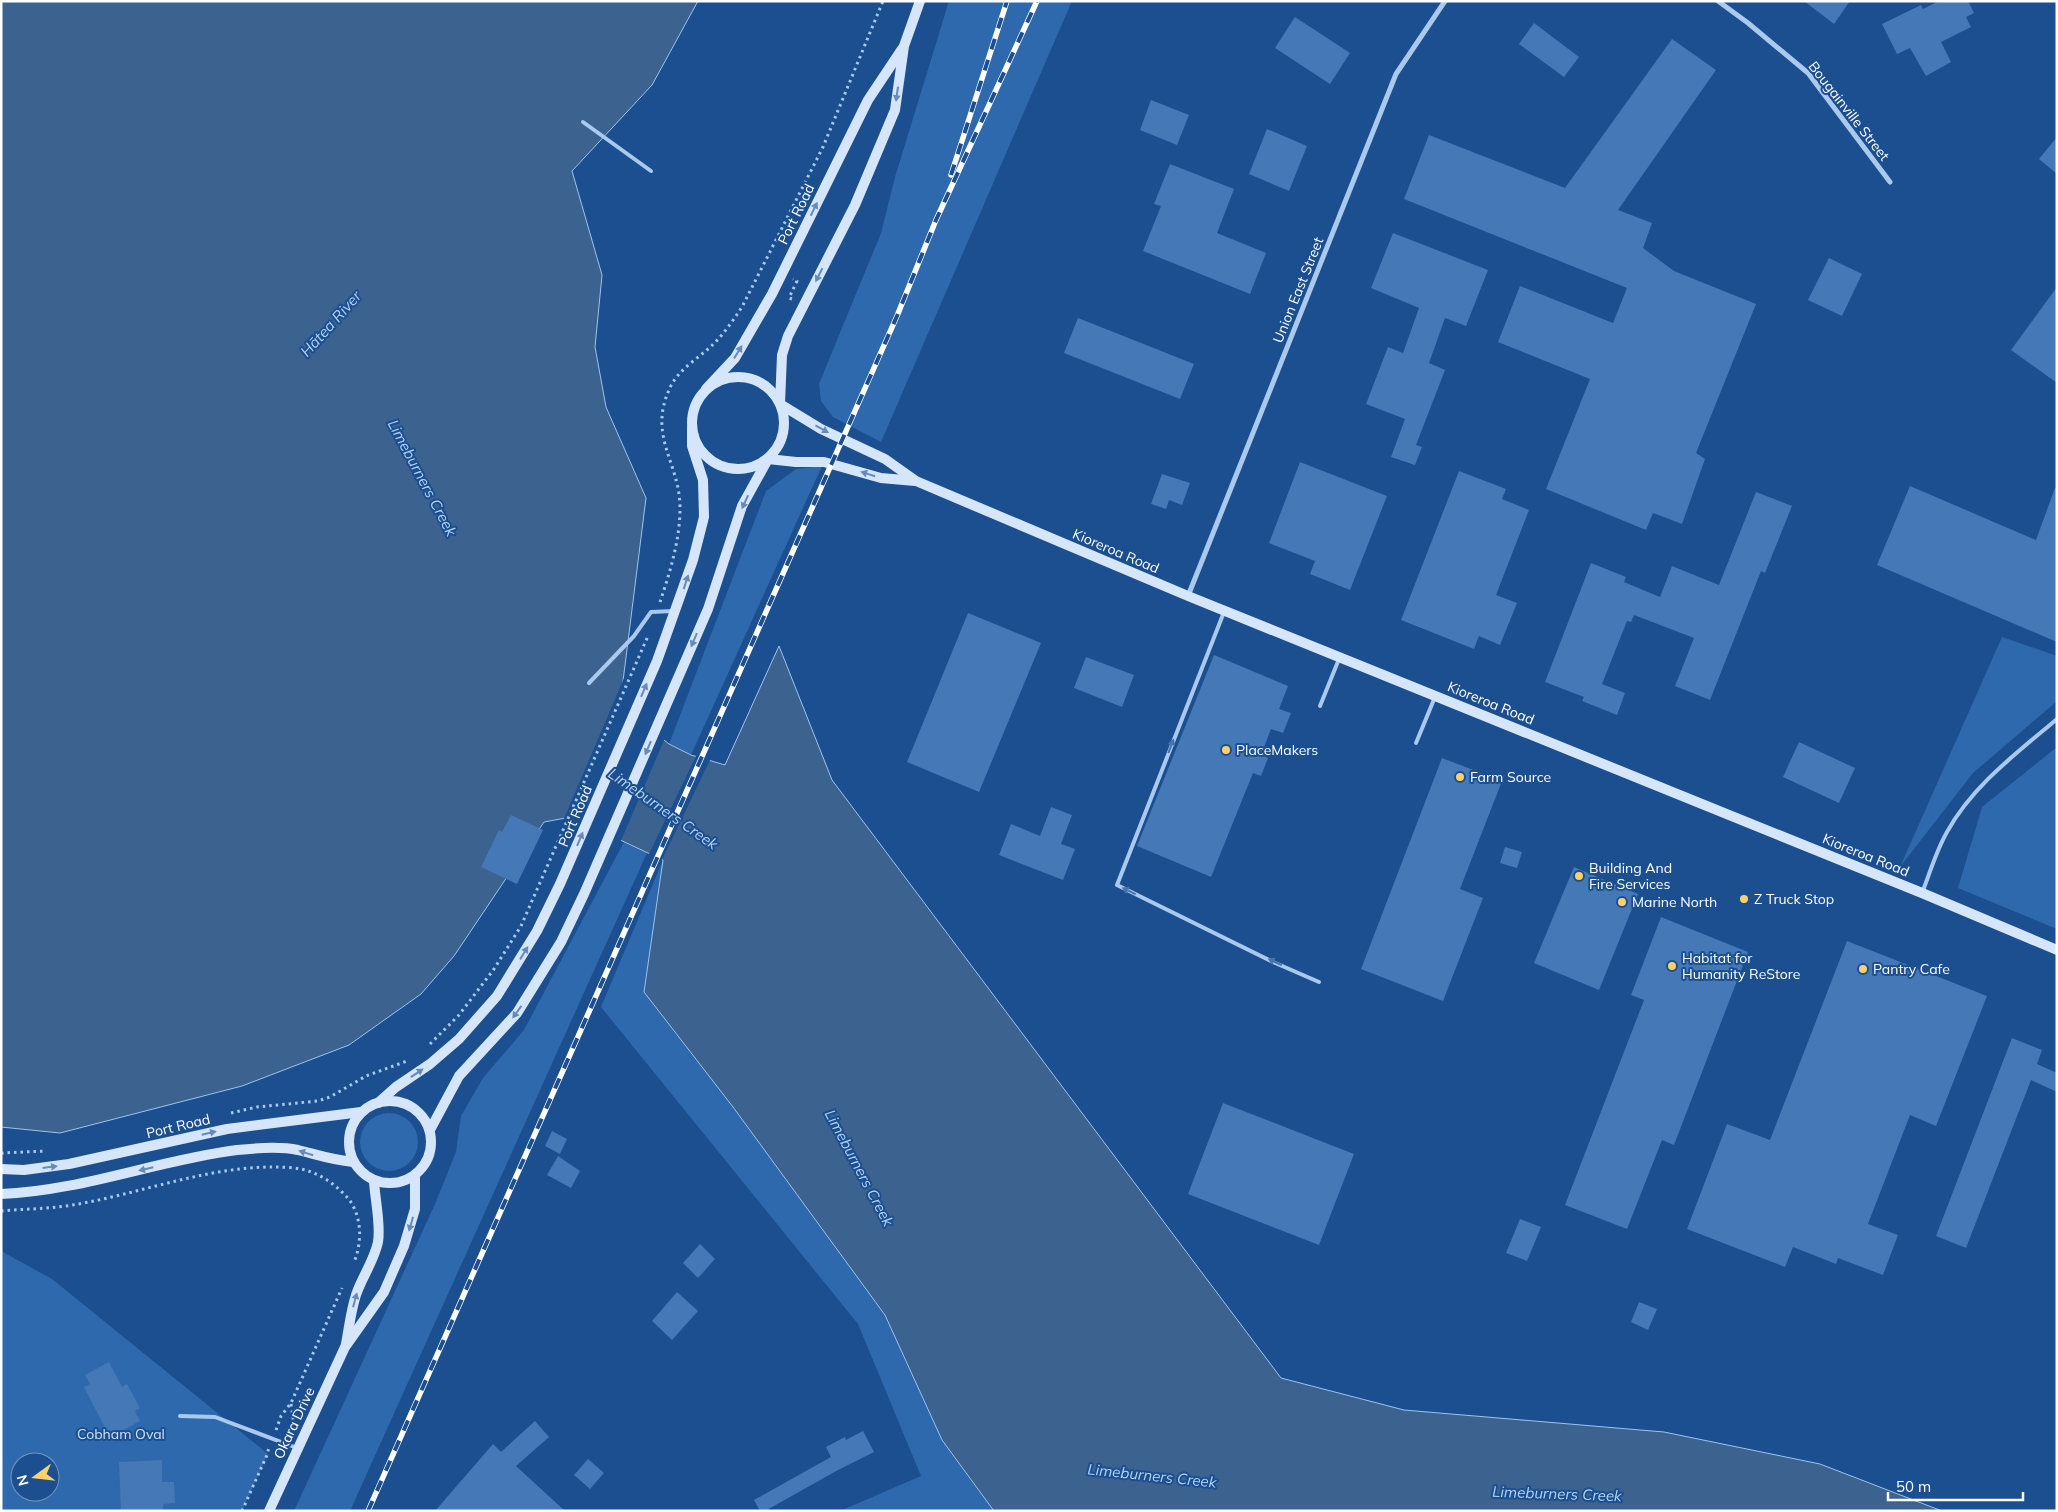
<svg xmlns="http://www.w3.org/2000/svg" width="2058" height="1512" font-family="Mulish,sans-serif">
<rect width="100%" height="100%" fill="#1b4f8f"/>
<g fill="#2e69ad" fill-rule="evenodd">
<polygon points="949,1 1072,1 881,442 833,417 821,401 819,384 881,233 895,177"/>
<polygon points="822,466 691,755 669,744 766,491 796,469"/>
<polygon points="2002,637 2057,656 2057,701 1973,773 1900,867"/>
<polygon points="2057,747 2057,929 1958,888 1982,807"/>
<polygon points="624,842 647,853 350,1511 294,1511 435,1204 456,1152 461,1116 483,1078 524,1030"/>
<polygon points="663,860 644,992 733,1107 885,1315 942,1440 994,1511 840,1511 921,1476 858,1324 601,1007"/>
<circle cx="389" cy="1142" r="29"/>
<path d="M1,1251L52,1279L268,1454L242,1511H1ZM20,1462H50V1492H20Z"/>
</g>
<polygon fill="#3c6290" stroke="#9cc4f0" points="1,1 698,1 652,85 572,171 602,275 595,347 606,407 646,498 620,705 669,744 691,755 725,765 779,646 832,780 1281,1378 1404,1410 1664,1432 1820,1464 1942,1511 994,1511 942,1440 885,1315 733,1107 644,992 663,860 571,817 544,822 454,956 421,994 349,1045 242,1086 60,1133 1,1127"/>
<g fill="#1b4f8f">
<polygon points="627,671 623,704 665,738 620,843 570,819 563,821"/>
<polygon points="697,754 711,758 660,864 660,862 648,856"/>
</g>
<g fill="#4478b7">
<polygon points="1804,1 1850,1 1834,24"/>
<polygon points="1939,1 1968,1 1974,13 1966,17 1971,27 1941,42 1951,62 1926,76 1910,48 1897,54 1882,24 1921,5 1923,9"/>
<polygon points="1295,17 1350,53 1330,84 1275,48"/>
<polygon points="1534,23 1579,57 1564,77 1519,44"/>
<polygon points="1672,39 1716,70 1618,210 1652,223 1643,248 1674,271 1756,304 1696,453 1705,459 1682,524 1653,513 1646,530 1546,489 1590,379 1498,342 1520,286 1613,323 1627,288 1404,199 1429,135 1565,188"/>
<polygon points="1151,100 1189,115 1177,145 1140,130"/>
<polygon points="1267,129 1307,146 1289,191 1249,174"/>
<polygon points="2057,137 2057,174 2039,159"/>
<polygon points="1170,164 1234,189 1217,233 1266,253 1250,294 1143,251 1161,206 1154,204"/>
<polygon points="1393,233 1488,270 1466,326 1445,318 1429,363 1445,370 1416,445 1422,447 1415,465 1391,457 1405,419 1366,404 1388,347 1403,353 1419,308 1371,288"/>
<polygon points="1829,258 1862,274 1842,316 1808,300"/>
<polygon points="2057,287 2057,383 2011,350"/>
<polygon points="1078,318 1194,364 1180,399 1064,353"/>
<polygon points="1300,462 1387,496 1350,590 1310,574 1315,561 1269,543"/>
<polygon points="1459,471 1506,489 1502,499 1529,510 1496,595 1517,603 1500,645 1479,636 1474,649 1401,620"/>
<polygon points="1162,474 1190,483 1182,505 1169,500 1166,509 1151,504"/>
<polygon points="1910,486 2036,540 2055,488 2057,488 2057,642 1877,565"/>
<polygon points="1756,492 1792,506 1765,573 1761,571 1710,700 1675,686 1694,638 1634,615 1631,622 1627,621 1602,684 1625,693 1617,715 1582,701 1584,697 1545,682 1591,563 1626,577 1624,582 1660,597 1672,566 1719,585"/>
<polygon points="968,613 1041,643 979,792 907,762"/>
<polygon points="1214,655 1288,686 1279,709 1291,713 1283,733 1271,729 1261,755 1268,758 1261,776 1253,773 1211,877 1137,846"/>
<polygon points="1086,657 1134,675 1122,707 1074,688"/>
<polygon points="1799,742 1855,768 1839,803 1783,777"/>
<polygon points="1442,758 1502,781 1460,889 1483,898 1443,1001 1361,969"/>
<polygon points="1051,807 1072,815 1061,844 1075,849 1063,880 999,855 1011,824 1040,836"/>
<polygon points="511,815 543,830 517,884 481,867 499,830 502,832"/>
<polygon points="1505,847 1522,852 1517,868 1500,863"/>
<polygon points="1574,867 1638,894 1599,990 1534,963"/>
<polygon points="1661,917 1748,952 1674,1145 1662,1140 1627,1229 1565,1205 1644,1000 1631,995"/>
<polygon points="1847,941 1987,996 1936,1126 1910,1115 1868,1224 1898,1235 1883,1275 1838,1258 1836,1264 1793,1247 1785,1267 1687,1229 1727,1124 1770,1140"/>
<polygon points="2012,1038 2042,1050 2037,1064 2057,1073 2057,1092 2031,1080 1966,1248 1936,1236"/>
<polygon points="1223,1103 1354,1154 1319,1245 1188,1194"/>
<polygon points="552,1131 567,1139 560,1154 545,1146"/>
<polygon points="558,1156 580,1171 571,1188 547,1175"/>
<polygon points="1520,1219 1541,1227 1527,1261 1506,1253"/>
<polygon points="700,1244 715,1259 698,1278 683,1263"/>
<polygon points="677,1292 698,1311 672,1340 652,1321"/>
<polygon points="1639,1302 1657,1309 1648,1330 1631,1322"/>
<polygon points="109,1362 122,1387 127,1384 140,1408 135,1411 140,1421 110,1437 84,1387 90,1384 85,1375"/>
<polygon points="535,1421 549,1437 516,1466 565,1511 435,1511 493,1444 501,1452"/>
<polygon points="863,1431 874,1452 838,1470 765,1511 760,1511 754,1500 831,1457 826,1447 845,1437 846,1440"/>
<polygon points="588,1459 604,1473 590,1489 574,1475"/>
<polygon points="162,1460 162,1482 174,1482 175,1503 163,1504 163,1511 121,1511 119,1462"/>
</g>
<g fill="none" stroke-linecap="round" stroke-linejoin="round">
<g stroke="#a9c9ee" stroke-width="3" stroke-dasharray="2.5 4" stroke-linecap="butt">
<polyline points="792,299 789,298 797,281 793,279"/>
<path d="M660,602C670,572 680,540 680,508C680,463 648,437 669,390C676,372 694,361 708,349C722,337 732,322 742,307L823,147L883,1"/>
<polyline points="430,1044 459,1015 494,969 521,926 648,636"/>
<polyline points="231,1113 257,1107 318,1101 330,1097 366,1076 407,1061"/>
<polyline points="1,1153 46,1151"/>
<path d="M1,1211C23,1209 44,1209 66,1206C134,1196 200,1168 270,1167C283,1167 299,1167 311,1172C325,1177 335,1185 345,1195C362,1212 363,1241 354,1262"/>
<polyline points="291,1404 294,1425"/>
<polyline points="276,1430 281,1416 291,1403 342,1288"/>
<polyline points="242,1511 267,1455 269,1447"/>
</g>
<g stroke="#a9c9ee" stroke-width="4">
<polyline points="583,122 651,171"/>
<polyline points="1224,612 1117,885 1273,962 1319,982"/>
<polyline points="589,683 634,636 651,612 674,611"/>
<polyline points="1320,706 1339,659"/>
<polyline points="1416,743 1435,697"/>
<path d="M1922,893C1930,873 1936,851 1947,832C1973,785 2017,753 2057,719"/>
<polyline points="180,1416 215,1417 297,1448"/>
</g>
<g stroke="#a9c9ee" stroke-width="5">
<polyline points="1718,1 1748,23 1808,73 1890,182"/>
<polyline points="1188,596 1396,74 1445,1"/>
</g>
<g stroke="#d6e6fa" stroke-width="10">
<polyline points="920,1 904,46 895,110 855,205 788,336 782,355 780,404 821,429 885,459 916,481 1188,596 1922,893 2057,950"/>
<circle cx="738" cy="423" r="46"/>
<polyline points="706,389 735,358 772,294 868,100 902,49"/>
<circle cx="390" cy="1142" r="41"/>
<polyline points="378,1103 396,1087 430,1064 459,1039 497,996 537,931 560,884 657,661 693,560 704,517 703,480 692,446 692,428"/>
<polyline points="430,1130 459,1076 517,1013 561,942 584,894 708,609 742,506 768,459 796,462 824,462 881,478 915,481"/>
<polyline points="1,1169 24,1170 69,1164 227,1129 361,1112"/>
<path d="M1,1194C81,1191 158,1160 237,1150C256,1148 279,1146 298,1150C318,1155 332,1160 353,1162"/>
<path d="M346,1344C349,1328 351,1310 356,1295C362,1277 374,1261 378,1242C381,1224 375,1200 374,1181"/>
<polyline points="269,1511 345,1347 384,1292 404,1246 415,1209 415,1176"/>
</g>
<g stroke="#fff" stroke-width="5.5">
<g id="rail">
<polyline points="951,175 1007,1"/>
<polyline points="368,1511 897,316 936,220 1037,1"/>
</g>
</g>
<use href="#rail" stroke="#1b4f8f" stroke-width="4" stroke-dasharray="11" stroke-linecap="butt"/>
</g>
<defs><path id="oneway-solid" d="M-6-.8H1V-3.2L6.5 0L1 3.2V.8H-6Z" transform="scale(1.25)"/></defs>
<g fill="#668bba">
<use href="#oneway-solid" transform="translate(897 94) rotate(98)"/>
<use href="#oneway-solid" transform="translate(814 209) rotate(-64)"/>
<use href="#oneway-solid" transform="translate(819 275) rotate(117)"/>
<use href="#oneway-solid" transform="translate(738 352) rotate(-58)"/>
<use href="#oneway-solid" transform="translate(822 429) rotate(29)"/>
<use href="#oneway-solid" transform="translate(868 474) rotate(-163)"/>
<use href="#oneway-solid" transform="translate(745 502) rotate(115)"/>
<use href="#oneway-solid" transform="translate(686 582) rotate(-72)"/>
<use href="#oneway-solid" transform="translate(694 640) rotate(113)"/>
<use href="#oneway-solid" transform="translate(644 690) rotate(-67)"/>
<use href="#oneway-solid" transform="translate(648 748) rotate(113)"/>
<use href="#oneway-solid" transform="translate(580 839) rotate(-67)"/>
<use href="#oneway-solid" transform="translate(524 953) rotate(-58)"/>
<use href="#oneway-solid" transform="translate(517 1012) rotate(126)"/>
<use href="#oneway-solid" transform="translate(417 1073) rotate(-34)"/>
<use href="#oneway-solid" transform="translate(209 1133) rotate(-13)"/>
<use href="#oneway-solid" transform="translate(306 1153) rotate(-163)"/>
<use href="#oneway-solid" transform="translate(50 1167) rotate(-7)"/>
<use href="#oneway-solid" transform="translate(146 1169) rotate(167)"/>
<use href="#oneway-solid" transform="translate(411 1224) rotate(106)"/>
<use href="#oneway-solid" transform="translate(355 1300) rotate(-75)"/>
</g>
<g fill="#4674ac">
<use href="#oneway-solid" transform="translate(1171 746) rotate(-69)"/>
<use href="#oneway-solid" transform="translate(1129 891) rotate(-154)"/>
<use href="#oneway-solid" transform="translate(1275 962) rotate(-155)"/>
</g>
<g fill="#ffd166" stroke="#1b4f8f" stroke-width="2">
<circle cx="1226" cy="750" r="5"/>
<circle cx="1460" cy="777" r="5"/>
<circle cx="1579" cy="876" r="5"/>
<circle cx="1744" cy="899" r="5"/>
<circle cx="1622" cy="902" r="5"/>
<circle cx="1672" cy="966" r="5"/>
<circle cx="1863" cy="969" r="5"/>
</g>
<g text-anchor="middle" stroke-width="4" stroke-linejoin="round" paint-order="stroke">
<g font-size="14" fill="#fff" stroke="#1b4f8f">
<text transform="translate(1849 111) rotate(52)" y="5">Bougainville Street</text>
<text transform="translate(796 214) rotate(-64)" y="5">Port Road</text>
<text transform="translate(1298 290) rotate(-68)" y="5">Union East Street</text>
<text transform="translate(1116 551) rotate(23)" y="5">Kioreroa Road</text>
<text transform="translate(1491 703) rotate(22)" y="5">Kioreroa Road</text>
<text transform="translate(575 816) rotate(-67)" y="5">Port Road</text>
<text transform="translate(1866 855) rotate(22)" y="5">Kioreroa Road</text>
<text transform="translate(178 1126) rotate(-13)" y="5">Port Road</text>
<text transform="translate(294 1423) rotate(-65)" y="5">Okara Drive</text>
</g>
<g font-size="14" fill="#fff" stroke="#1b4f8f" text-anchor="start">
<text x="1236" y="755">PlaceMakers</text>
<text x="1470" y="782">Farm Source</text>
<text x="1589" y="873">Building And<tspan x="1589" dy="16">Fire Services</tspan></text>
<text x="1754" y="904">Z Truck Stop</text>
<text x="1632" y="907">Marine North</text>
<text x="1682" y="963">Habitat for<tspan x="1682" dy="16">Humanity ReStore</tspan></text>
<text x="1873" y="974">Pantry Cafe</text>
</g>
<g font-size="14" fill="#cfe3fa" stroke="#1b4f8f">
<text x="121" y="1439">Cobham Oval</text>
</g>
<g font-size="15" font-style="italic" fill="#b5d3f5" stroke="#1b4f8f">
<text transform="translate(331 324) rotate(-48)" y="5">Hātea River</text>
<text transform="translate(422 478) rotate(62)" y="5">Limeburners Creek</text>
<text transform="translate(663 809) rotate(35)" y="5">Limeburners Creek</text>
<text transform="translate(859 1168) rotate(62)" y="5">Limeburners Creek</text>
<text transform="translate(1152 1476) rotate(6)" y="5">Limeburners Creek</text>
<text transform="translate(1557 1494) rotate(2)" y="5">Limeburners Creek</text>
</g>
</g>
<rect width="2058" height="1512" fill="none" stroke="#ffffff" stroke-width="5"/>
<g transform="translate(35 1477) rotate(255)"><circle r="24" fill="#1b4f8f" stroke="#7695bc"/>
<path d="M0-4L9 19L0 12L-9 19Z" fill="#ffd166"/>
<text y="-8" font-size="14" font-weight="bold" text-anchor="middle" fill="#ffffff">N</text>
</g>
<path d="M1888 1492v8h135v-8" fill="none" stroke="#ffffff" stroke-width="2.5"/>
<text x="1896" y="1492" font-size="15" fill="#ffffff" stroke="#1b4f8f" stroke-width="4" paint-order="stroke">50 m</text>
</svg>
